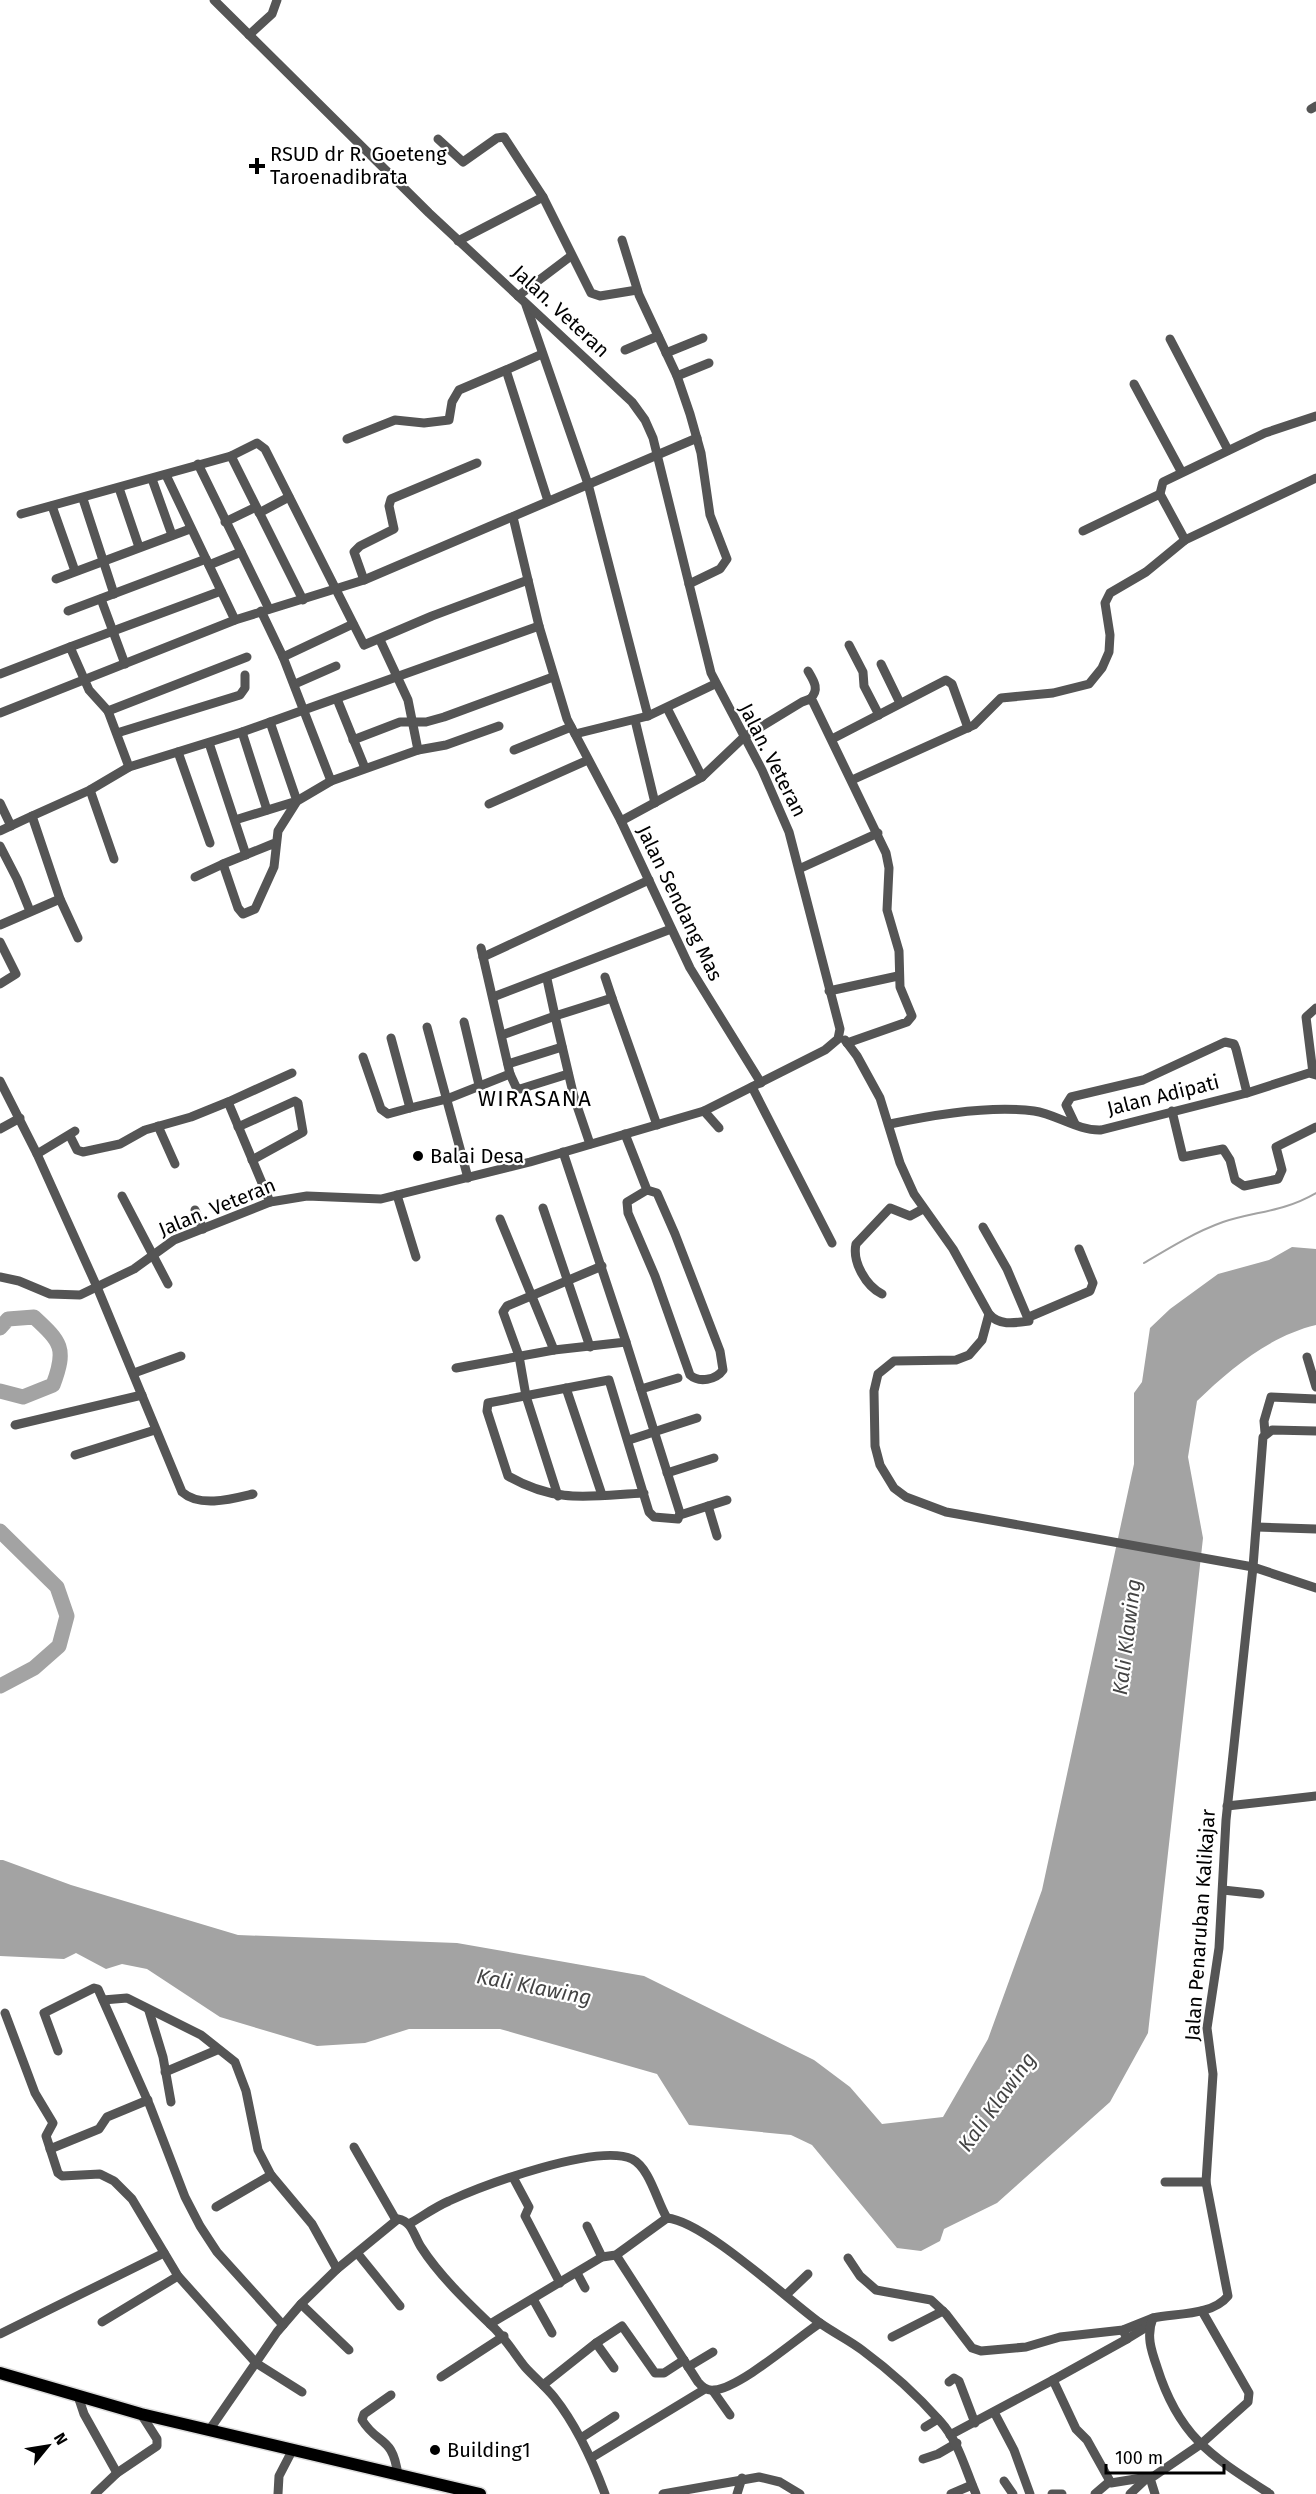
<svg xmlns="http://www.w3.org/2000/svg" width="1316" height="2494" font-family="'Fira Sans',sans-serif">
<rect width="100%" height="100%" fill="#fff"/>
<path fill="#a3a3a3" d="M1292,1247L1316,1249V1325C1270,1336 1231,1368 1197,1401L1188,1457L1203,1538L1148,2033L1110,2102L997,2203L944,2229L940,2241L921,2251L897,2248L812,2145L791,2135L689,2125L657,2074L500,2029H409L365,2043L317,2046L220,2017L147,1969L122,1964L106,1969L76,1953L64,1959L0,1956V1860H3L71,1885L238,1935L457,1943L644,1976L814,2060L850,2087L882,2124L943,2117L988,2039L1042,1890L1134,1464V1393L1142,1382L1150,1328L1170,1309L1218,1274L1269,1260Z"/>
<g fill="none" stroke-linecap="round" stroke-linejoin="round">
<path stroke="#a3a3a3" stroke-width="2" d="M1144,1263C1169,1248 1195,1232 1223,1222C1257,1211 1283,1212 1316,1193"/>
<g stroke="#a3a3a3" stroke-width="15">
<path d="M0,1328L8,1319L34,1317C61,1342 67,1348 53,1385L23,1397L0,1391"/>
<polyline points="0,1531 57,1587 67,1616 59,1646 34,1668 0,1686"/>
</g>
<g stroke="#dbdbdb" stroke-width="15">
<polyline id="major" points="0,2373 141,2414 480,2494"/>
</g>
<g stroke="#555" stroke-width="9">
<polyline points="249,35 272,14 277,0"/>
<polyline points="1311,109 1316,106"/>
<polyline points="438,139 463,162 497,138 504,137 543,197"/>
<polyline points="622,240 639,295 677,376 690,414 701,453 710,515 727,559 720,569 689,584"/>
<polyline points="458,241 543,197 591,293 600,296 637,290"/>
<polyline points="518,296 571,256"/>
<polyline points="526,305 588,484 648,716"/>
<polyline points="1170,339 1228,450"/>
<polyline points="625,350 658,336"/>
<polyline points="666,353 703,338"/>
<polyline points="542,354 506,370 548,501"/>
<polyline points="677,376 709,363"/>
<polyline points="1134,384 1181,471"/>
<polyline points="347,439 395,420 424,423 449,420 452,402 459,390 506,370"/>
<polyline points="231,456 303,600"/>
<polyline points="198,464 269,609"/>
<polyline points="166,475 235,620"/>
<polyline points="152,479 172,535"/>
<polyline points="119,488 139,547"/>
<polyline points="83,499 114,594"/>
<polyline points="52,506 75,571"/>
<polyline points="259,513 289,497"/>
<polyline points="21,514 231,456 257,443 265,449 364,645 432,616 528,580"/>
<polyline points="513,517 539,626 567,719 621,821 690,968 761,1083"/>
<polyline points="225,522 256,507"/>
<polyline points="1083,531 1160,494"/>
<polyline points="1185,540 1160,494 1163,482 1265,433 1316,416"/>
<polyline points="209,565 241,552"/>
<polyline points="56,579 190,529"/>
<polyline points="364,580 354,552 360,546 394,529 389,506 391,499 477,463"/>
<polyline points="101,599 125,664"/>
<polyline points="68,611 206,559"/>
<polyline points="261,611 283,657 353,624"/>
<polyline points="380,640 408,700 418,750"/>
<polyline points="849,645 863,672 864,686 879,715"/>
<polyline points="70,647 221,591"/>
<polyline points="283,657 331,781 418,750 446,745 499,726"/>
<polyline points="881,664 900,703"/>
<path d="M808,671C814,681 820,690 810,699"/>
<polyline points="0,674 70,647 89,690 108,711 129,767 242,732 539,626"/>
<polyline points="295,684 336,666"/>
<polyline points="337,699 365,768"/>
<polyline points="667,708 702,777"/>
<polyline points="108,711 247,657"/>
<polyline points="0,713 235,620 364,580 697,438"/>
<polyline points="635,720 655,803"/>
<polyline points="242,732 267,810"/>
<polyline points="117,733 240,695 245,688 245,675"/>
<polyline points="575,734 648,716 715,684"/>
<polyline points="832,739 946,680 952,684 968,728"/>
<polyline points="353,740 400,722 426,722 444,717 553,677"/>
<polyline points="209,743 246,855"/>
<polyline points="514,750 571,727"/>
<polyline points="178,752 210,843"/>
<polyline points="852,780 974,725 1001,698 1053,693 1089,684 1102,668 1109,652 1110,635 1105,603 1110,593 1146,572 1185,540 1316,478"/>
<polyline points="90,790 114,859"/>
<polyline points="0,803 11,826"/>
<polyline points="489,804 588,760"/>
<polyline points="32,816 90,790 129,767"/>
<polyline points="235,820 297,801 270,722"/>
<polyline points="621,821 702,777 744,737 802,702 810,699 813,702 886,853 889,868 887,910 899,951 900,987 912,1016 907,1022 847,1043"/>
<polyline points="0,831 32,816 60,899 78,938"/>
<polyline points="275,843 223,864 238,908 243,914 255,909 274,867 278,831 297,801 331,781"/>
<polyline points="0,846 17,879 30,911"/>
<polyline points="801,868 878,833"/>
<polyline points="195,877 223,864"/>
<polyline points="0,925 60,899"/>
<polyline points="0,942 16,974 0,984"/>
<polyline points="483,957 649,880"/>
<polyline points="547,979 555,1016 612,998 605,977"/>
<polyline points="829,991 898,976"/>
<polyline points="493,997 671,929"/>
<polyline points="612,998 657,1125"/>
<polyline points="464,1022 479,1085"/>
<polyline points="427,1027 468,1178"/>
<polyline points="502,1035 555,1016 574,1097 590,1144"/>
<polyline points="391,1038 410,1108 447,1099 510,1074 481,948"/>
<path d="M845,1040L857,1056L880,1098L900,1163L914,1194L953,1249L989,1314C999,1326 1015,1323 1029,1321L1007,1269L983,1227"/>
<polyline points="363,1057 381,1109 388,1114 410,1108"/>
<polyline points="508,1064 562,1047"/>
<polyline points="1313,1073 1306,1017 1316,1008"/>
<polyline points="510,1074 516,1087 520,1089 568,1074"/>
<path d="M0,1081L37,1154L97,1287L182,1492C200,1508 232,1499 253,1494"/>
<polyline points="752,1087 832,1243"/>
<polyline points="704,1111 719,1128"/>
<polyline points="1172,1111 1183,1157 1223,1149 1230,1160 1235,1180 1244,1186 1278,1179 1282,1170 1276,1147 1316,1127"/>
<path d="M890,1124C932,1115 991,1105 1034,1111C1056,1114 1078,1131 1101,1130L1247,1093L1309,1073L1316,1075"/>
<polyline points="1075,1124 1066,1105 1071,1097 1143,1080 1225,1042 1234,1044 1236,1049 1247,1093"/>
<polyline points="158,1126 175,1164"/>
<polyline points="238,1127 295,1101 298,1103 303,1132 252,1160"/>
<polyline points="0,1129 20,1118"/>
<path d="M625,1134L647,1190L657,1193L675,1234L720,1351L723,1370C716,1380 699,1383 690,1375L655,1276L628,1213L627,1202L647,1190"/>
<polyline points="70,1136 77,1150 83,1152 120,1144 145,1130 191,1117 228,1102"/>
<polyline points="37,1154 75,1131"/>
<polyline points="397,1195 416,1257"/>
<polyline points="122,1196 168,1284"/>
<polyline points="270,1202 228,1102 292,1073"/>
<polyline points="543,1208 590,1347"/>
<polyline points="195,1210 203,1229"/>
<polyline points="500,1219 554,1350 626,1342 563,1152"/>
<polyline points="0,1277 19,1281 50,1294 80,1295 134,1269 174,1240 270,1202 307,1196 381,1199 530,1162 704,1111 825,1050 838,1039 840,1029 789,832 762,770 711,673 653,438 645,420 632,402 429,213 214,0"/>
<path d="M882,1294C866,1286 852,1262 856,1244L890,1208L910,1216L923,1209"/>
<polyline points="989,1314 982,1340 969,1355 956,1360 894,1361 878,1374 874,1391 875,1446 880,1465 894,1488 906,1497 946,1512 1253,1567 1263,1437 1272,1430 1316,1431"/>
<polyline points="1029,1317 1090,1291 1093,1283 1079,1249"/>
<path d="M626,1342L680,1513L678,1519L654,1517L649,1512L609,1380L488,1403L487,1411L508,1476C557,1504 589,1496 644,1493"/>
<polyline points="1307,1357 1316,1387"/>
<polyline points="456,1368 554,1350"/>
<polyline points="134,1373 181,1356"/>
<polyline points="566,1388 602,1495"/>
<polyline points="641,1389 678,1378"/>
<polyline points="15,1425 142,1395"/>
<polyline points="1265,1433 1264,1421 1271,1397 1316,1399"/>
<polyline points="629,1440 697,1418"/>
<polyline points="75,1455 155,1430"/>
<polyline points="667,1473 714,1458"/>
<polyline points="558,1496 526,1396 519,1356 503,1312 507,1306 602,1266"/>
<polyline points="708,1506 717,1536"/>
<polyline points="680,1515 727,1500"/>
<polyline points="1257,1527 1316,1529"/>
<polyline points="1227,1806 1316,1796"/>
<polyline points="1223,1890 1260,1894"/>
<polyline points="103,2000 127,1998 201,2035 235,2062 246,2091 258,2150 271,2175 312,2224 337,2269"/>
<polyline points="149,2011 163,2057 171,2102"/>
<polyline points="5,2013 35,2093 53,2123 46,2136 58,2173 62,2176 100,2174 114,2181 132,2199 178,2276 256,2363 302,2392"/>
<polyline points="58,2051 44,2013 94,1988 98,1989 150,2106 185,2197 200,2226 217,2252 283,2325"/>
<polyline points="165,2072 217,2050"/>
<polyline points="354,2147 396,2220"/>
<polyline points="50,2149 99,2129 107,2117 148,2100"/>
<polyline points="514,2179 529,2207 525,2216 560,2283"/>
<polyline points="1165,2182 1206,2182"/>
<polyline points="216,2207 271,2175"/>
<path d="M409,2224C423,2216 435,2207 449,2201C484,2185 597,2143 632,2159C650,2168 657,2202 667,2218"/>
<polyline points="587,2226 602,2257"/>
<polyline points="358,2254 400,2306"/>
<path d="M616,2255L698,2382C702,2387 707,2391 714,2390C740,2388 796,2339 820,2323"/>
<polyline points="848,2258 860,2276 876,2290 931,2300 946,2314 972,2348 981,2351 1026,2347 1060,2337 1123,2330 1153,2318"/>
<polyline points="577,2273 585,2288"/>
<polyline points="787,2294 808,2274"/>
<polyline points="533,2299 552,2333"/>
<polyline points="301,2304 349,2350"/>
<polyline points="102,2322 178,2276"/>
<polyline points="1123,2330 1127,2339 1053,2380 1076,2429 1087,2440 1111,2483 1154,2476 1201,2444 1248,2402 1249,2393 1202,2311"/>
<polyline points="0,2334 164,2253"/>
<polyline points="892,2337 943,2311"/>
<polyline points="1127,2339 1150,2325"/>
<polyline points="596,2343 622,2326 655,2373 664,2373 684,2360"/>
<polyline points="688,2367 713,2352"/>
<polyline points="441,2377 504,2336"/>
<polyline points="949,2382 954,2378 959,2381 975,2423"/>
<polyline points="543,2385 596,2343 614,2368"/>
<polyline points="713,2391 730,2415"/>
<path d="M391,2395L364,2414L362,2420C378,2446 393,2435 398,2476"/>
<polyline points="78,2396 84,2414 117,2473"/>
<polyline points="994,2412 1014,2450 1030,2494"/>
<polyline points="925,2427 938,2419"/>
<path d="M210,2429L277,2332L301,2304L337,2269L398,2219C412,2221 414,2236 421,2247C439,2275 466,2301 490,2324"/>
<polyline points="950,2435 1053,2380"/>
<polyline points="581,2438 615,2416"/>
<polyline points="591,2458 705,2389"/>
<polyline points="923,2459 938,2454 957,2443"/>
<polyline points="1150,2478 1155,2494"/>
<polyline points="1004,2481 1013,2494"/>
<polyline points="95,2494 117,2473 157,2446 157,2439 141,2414"/>
<polyline points="278,2494 279,2476 292,2451"/>
<path d="M605,2494C592,2459 577,2426 554,2397C545,2386 534,2377 525,2367C513,2352 505,2337 490,2324L602,2257L616,2255L667,2218C704,2221 788,2300 820,2323C834,2333 849,2340 862,2350C889,2370 918,2396 940,2421C959,2442 965,2469 976,2494"/>
<polyline points="663,2494 759,2477 780,2482 800,2494"/>
<polyline points="737,2494 742,2478"/>
<polyline points="951,2494 972,2485"/>
<polyline points="1052,2494 1062,2494"/>
<polyline points="1095,2494 1109,2482"/>
<polyline points="1130,2494 1147,2478"/>
<path d="M1270,2494C1211,2456 1179,2437 1157,2367C1151,2350 1146,2335 1153,2318C1176,2313 1212,2316 1228,2296L1206,2182L1213,2074L1207,2028L1219,1948L1226,1820L1253,1567L1316,1588"/>
</g>
<use href="#major" stroke="#000" stroke-width="12"/>
</g>
<g fill="#000" stroke="#fff" stroke-width="2">
<path d="M254 157h6v6h6v6h-6v6h-6v-6h-6v-6h6z"/>
<circle cx="418" cy="1156" r="6"/>
<circle cx="435" cy="2450" r="6"/>
</g>
<g text-anchor="middle" stroke-width="4.5" stroke-linejoin="round" paint-order="stroke">
<g font-size="20" fill="#000" stroke="#fff" text-anchor="start">
<text x="270" y="161">RSUD dr R. Goeteng<tspan x="270" dy="23">Taroenadibrata</tspan></text>
<text x="430" y="1163">Balai Desa</text>
<text x="447" y="2457">Building1</text>
</g>
<g font-size="20" fill="#000" stroke="#fff">
<text transform="translate(561 311) rotate(43)" y="7">Jalan. Veteran</text>
<text transform="translate(773 760) rotate(63)" y="7">Jalan. Veteran</text>
<text transform="translate(680 903) rotate(64)" y="7">Jalan Sendang Mas</text>
<text transform="translate(1163 1095) rotate(-14)" y="7">Jalan Adipati</text>
<text transform="translate(217 1207) rotate(-22)" y="7">Jalan. Veteran</text>
<text transform="translate(1200 1925) rotate(-86)" y="7">Jalan Penaruban Kalikajar</text>
</g>
<g font-size="21" font-style="italic" fill="#444" stroke="#fff">
<text transform="translate(1127 1637) rotate(-83)" y="7">Kali Klawing</text>
<text transform="translate(534 1987) rotate(11)" y="7">Kali Klawing</text>
<text transform="translate(997 2102) rotate(-54)" y="7">Kali Klawing</text>
</g>
<g font-size="22" letter-spacing="1.5" fill="#000" stroke="#fff">
<text x="535" y="1106">WIRASANA</text>
</g>
</g>
<g transform="translate(48 2446) rotate(60)" stroke="#ffffff" stroke-width="4.5" paint-order="stroke">
<path d="M0-4.5L10 22L0 15L-10 22Z" fill="#000000"/>
<text y="-9" font-size="16" font-weight="bold" text-anchor="middle" fill="#000000">N</text>
</g>
<path d="M1106 2464v9h118v-9" fill="none" stroke="#000000" stroke-width="3"/>
<text x="1115" y="2464" font-size="18" fill="#000000" stroke="#ffffff" stroke-width="4.5" paint-order="stroke">100 m</text>
</svg>
